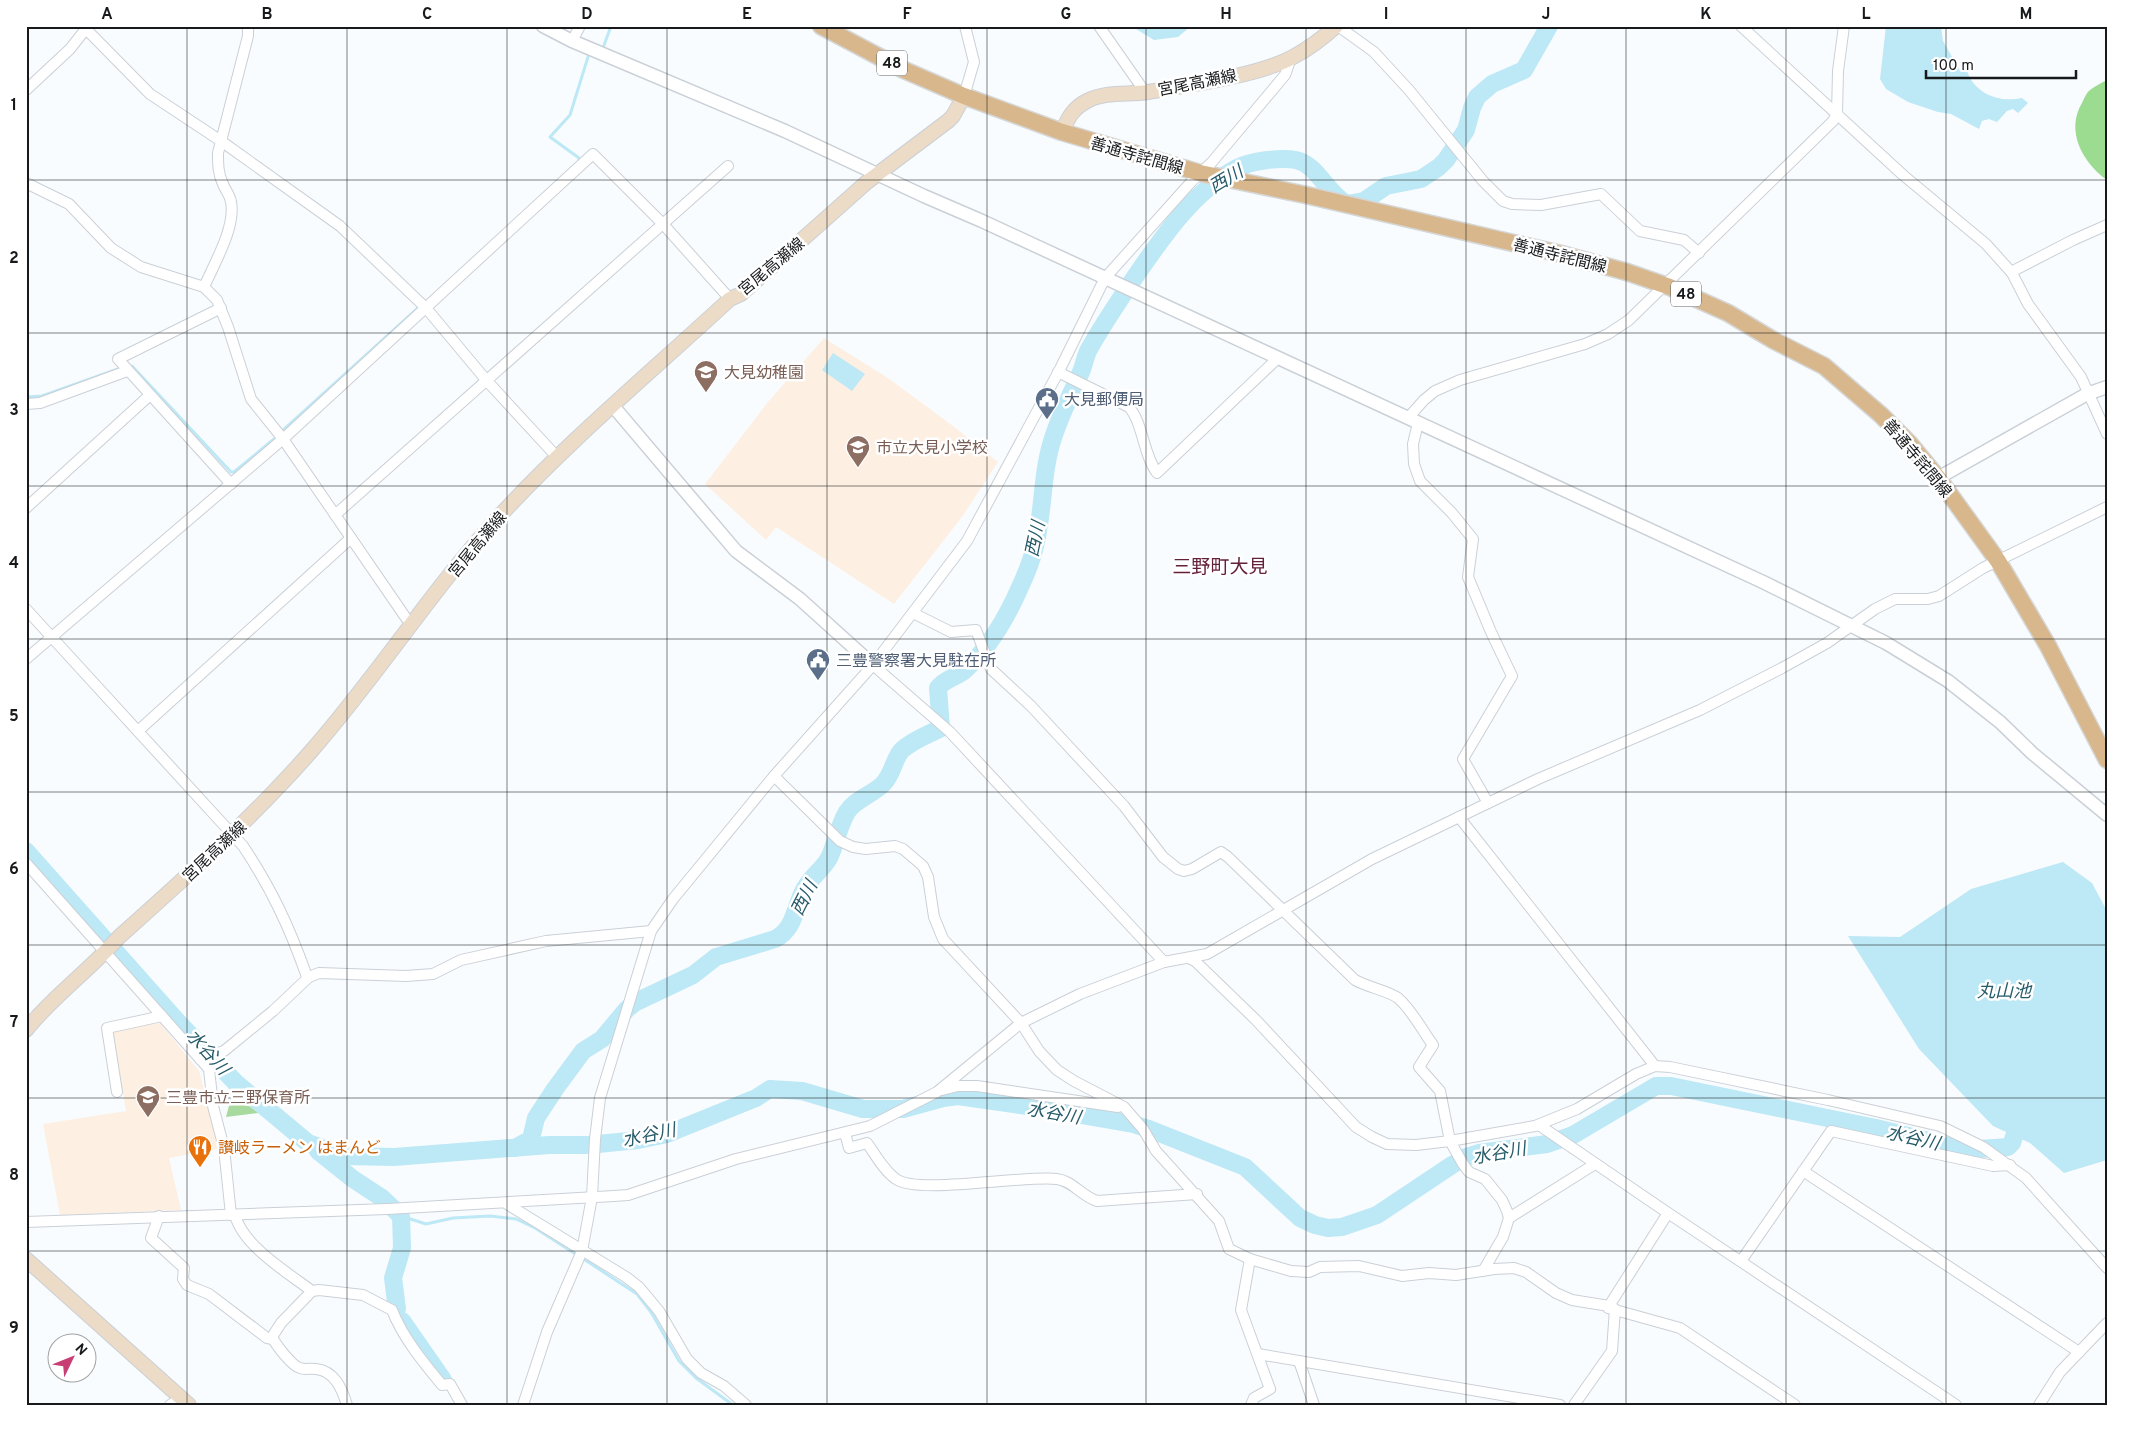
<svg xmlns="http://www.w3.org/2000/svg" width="2133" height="1431" font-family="Overpass,'Noto Sans JP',sans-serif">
<rect width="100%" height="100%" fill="#f9fcff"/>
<g fill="#fdefe1">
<polygon points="824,338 888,378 953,426 998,462 962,517 894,604 776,527 766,540 705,484 768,402"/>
<polygon points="160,1023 199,1071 214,1126 217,1149 169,1158 181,1210 60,1215 43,1124 126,1111 112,1029"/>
</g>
<polygon fill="#a8daa0" points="232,1094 259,1113 226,1117"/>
<path fill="#9bdc91" d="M2107,80V180C2083,163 2065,131 2082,103C2084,99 2086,93 2090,90C2095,86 2101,83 2107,80Z"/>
<g fill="#bde8f6">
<polygon points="1131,26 1191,26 1178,37 1154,40"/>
<path d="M1886,26H1941L1943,41L1960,71H1967C1975,94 1999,103 2022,98L2028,103L2018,113L2013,109L2007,111L1997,122L1989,119L1982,121L1979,129L1951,114L1938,112L1908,102L1886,89L1880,79Z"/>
<polygon points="833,353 865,374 852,391 822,370"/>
<polygon points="2063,862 2092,883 2107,911 2107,1160 2064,1173 2030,1143 1993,1126 1919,1049 1848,936 1900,937 1971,889"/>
</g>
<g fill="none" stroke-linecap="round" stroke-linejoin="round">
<g stroke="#bde8f6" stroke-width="3">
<polyline points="603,48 611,26"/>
<polyline points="579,162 579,158 550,137 570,115 588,57"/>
<polyline points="132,366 231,472 234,472 274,439"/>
<polyline points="26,397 42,396 118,369"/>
<polyline points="283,430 420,306"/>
<polyline points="401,1216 426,1224 453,1218 490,1216 516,1219 535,1228 577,1255"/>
<polyline points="582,1258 637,1294 651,1312 679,1361 696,1378 733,1405"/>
</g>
<g stroke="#bde8f6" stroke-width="18">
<polyline points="26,851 176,1020 236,1083 308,1143 344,1156 394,1157 549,1145 588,1145 638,1140 667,1134 756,1098 770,1089 802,1091 863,1109 903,1109 943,1098 958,1096 1041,1108 1133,1124 1149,1129 1245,1167 1300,1218 1315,1225 1328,1228 1342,1227 1377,1215 1452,1165 1466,1157 1479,1153 1547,1144 1573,1135 1656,1086 1671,1086 1876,1128 1965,1150 2008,1147 2012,1143 2021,1115"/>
<path d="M515,1148L531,1139L536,1118L555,1089L583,1051L602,1039L627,1009L636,1002L693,975L716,957L775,939C796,928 794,907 805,888C811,877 823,869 829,858C836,844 838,827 847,812C855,799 872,795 883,784C893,774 893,761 901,751C912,740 928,735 941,728L938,688C945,678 956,678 965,670C990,647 1008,615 1021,585C1026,574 1031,562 1034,550C1044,514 1041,474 1053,438C1060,416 1071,394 1081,372C1084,365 1085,358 1088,351C1103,324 1120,299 1137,274C1164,235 1194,191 1237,168C1251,161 1280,157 1296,160C1318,165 1327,194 1347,204L1364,201L1386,186L1421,179L1439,167L1446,160L1466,130L1472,108L1477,97L1492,84L1524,70L1549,26"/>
<polyline points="318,1151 353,1179 382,1198 401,1216 402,1248 393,1278 397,1309"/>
<polyline points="402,1321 443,1380"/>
</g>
<g stroke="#cad0d7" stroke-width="12">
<g id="minor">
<polyline points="1099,26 1145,92"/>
<polyline points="1338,26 1374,52 1409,90 1483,181 1503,201 1512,204 1541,205 1601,194 1640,231 1684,240 1699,253"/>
<polyline points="1741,26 1903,175 1986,244 2012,273 2028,304 2081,377 2107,434"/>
<polyline points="86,29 150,94 221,141 340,226 426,308 487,381 557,457"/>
<polyline points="572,41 580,26"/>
<polyline points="26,90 70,49 88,26"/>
<polyline points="964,96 974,62 965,26"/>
<polyline points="26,183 69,204 111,248 141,267 204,287 217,300 228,327 251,399 283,439 406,618"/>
<polyline points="2011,272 2073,240 2107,225"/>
<path d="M204,287C214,264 236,227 231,202C230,195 225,190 223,184C218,174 218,164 218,153L248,36V26"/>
<polyline points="221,308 118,359 231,484"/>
<path d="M1058,372L1129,407C1143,423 1143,454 1157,473L1278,358"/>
<polyline points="26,404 40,403 127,371"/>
<polyline points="1408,418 1424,400 1435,391 1460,380 1585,344 1608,334 1629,320 1833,121 1837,114 1838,71 1844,26"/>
<polyline points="1418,423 1413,444 1414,464 1420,481 1452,513 1473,539 1468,577 1491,632 1512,676 1463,759 1488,803"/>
<polyline points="26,508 150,395"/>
<polyline points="335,515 728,166"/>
<path d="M26,609L243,846C271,888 289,926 306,974L309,977"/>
<path d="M913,613L951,632L976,630L991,669L1031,706L1124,806L1163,857L1178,869L1184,871L1192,869L1221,852L1228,857L1355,980C1367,987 1389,991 1398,998C1412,1010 1422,1030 1433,1045L1419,1067L1440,1091L1450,1141L1463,1164L1469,1172L1485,1179L1502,1200L1507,1211L1509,1218L1503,1237L1483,1271"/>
<polyline points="26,659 283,439 593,154 663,224 730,299"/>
<polyline points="873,665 950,732 1164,962"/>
<polyline points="138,731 351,538"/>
<polyline points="774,776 840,841 853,847 866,849 895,846 903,849 923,866 928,877 934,917 943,939 1021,1023 1039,1051 1057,1070 1074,1081 1124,1107 1143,1129 1156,1151 1219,1221 1229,1249 1250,1259 1291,1271 1309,1272 1320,1267 1359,1266 1402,1276 1429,1273 1456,1275 1494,1269 1514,1268 1526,1272 1556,1293 1572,1300 1609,1306 1608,1308 1680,1328 1795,1405"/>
<polyline points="1459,817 1655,1066"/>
<polyline points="26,863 209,1069 213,1106 224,1148 231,1215"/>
<polyline points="1188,958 1195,961 1256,1020 1356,1127 1372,1137 1387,1144 1416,1145 1450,1141 1535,1126 1577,1109 1636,1074 1655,1066 1670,1067 1828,1100 1940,1126 1983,1147 2026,1178 2107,1268"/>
<polyline points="200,1059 224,1051 273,1011 309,977 319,973 406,976 433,974 461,960 546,941 651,931"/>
<polyline points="942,1090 958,1086 977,1086 1118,1107"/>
<polyline points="117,1092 107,1028 162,1016"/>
<polyline points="1539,1125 1668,1213 1956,1405"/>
<path d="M845,1133L849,1148L867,1143C875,1154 884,1171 896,1179C918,1195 1023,1175 1057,1179C1073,1181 1081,1196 1097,1201L1197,1194"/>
<polyline points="1803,1171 2079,1352"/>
<polyline points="507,1204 626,1277 639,1287 659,1311 687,1359 701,1373 724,1386 746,1405"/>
<path d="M235,1215C243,1246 288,1273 312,1291L319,1290L363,1295L392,1310C403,1338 423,1362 442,1385L450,1384L462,1405"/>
<polyline points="159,1216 151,1238 184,1268 183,1279 187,1285 209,1294 267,1338 273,1339"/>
<polyline points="1509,1218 1595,1164"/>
<polyline points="26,1222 387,1209 614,1196 628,1195 736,1159 870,1126 937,1092 1021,1023 1080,994 1164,962 1207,954 1372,859 1538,779 1700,710 1782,668 1827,643 1875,609 1895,599 1928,599 1939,596 1983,568 2107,507"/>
<polyline points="1250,1259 1241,1310 1270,1389 1254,1398 1251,1405"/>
<polyline points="1741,1261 1831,1131 1993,1166 2010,1165"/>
<path d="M312,1291L281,1323L272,1337C276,1345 292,1366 300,1368C305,1370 311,1368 316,1369C335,1371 342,1389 347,1405"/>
<polyline points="1609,1306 1668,1213"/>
<polyline points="1258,1354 1560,1405"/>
<polyline points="1299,1361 1314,1405"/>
<polyline points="170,1405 181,1398"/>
<polyline points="523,1405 547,1332 582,1251 592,1197 595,1139 600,1098 651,931 673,899 774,776 873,665 967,541 1060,369 1105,278 1192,181 1212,162 1285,75 1291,58"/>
<polyline points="1574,1405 1612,1351 1615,1309"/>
<polyline points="2039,1405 2060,1372 2107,1323"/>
</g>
</g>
<g stroke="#cad0d7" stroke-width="15">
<g id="tertiary">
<polyline points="543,26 572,41 785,131 924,196 982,221 1763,582 1886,643 1948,681 2000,722 2032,753 2107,815"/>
<polyline points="613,406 736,551 800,599 873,665"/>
<polyline points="1938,478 2087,394 2107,387"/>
</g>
</g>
<g stroke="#cad0d7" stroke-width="16">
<g id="secondary">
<path d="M1062,132C1068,118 1073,108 1087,101C1106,91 1128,95 1148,92C1188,85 1258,76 1293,57C1308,49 1323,38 1336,26"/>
<path d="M26,1030C53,996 90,970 119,937C186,877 254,817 313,749C377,676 429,594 494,522C567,442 650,373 730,299L741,294L867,182L948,121L953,116L964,96"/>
<polyline points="26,1259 189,1405"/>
</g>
</g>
<g stroke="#d5d6d6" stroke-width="19">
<polyline id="primary" points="821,26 904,70 964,96 1062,132 1200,173 1306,195 1561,254 1627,272 1670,287 1728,313 1773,340 1824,366 1881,415 1910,444 1938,478 1998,561 2048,646 2107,760"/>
</g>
<use href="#minor" stroke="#fff" stroke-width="10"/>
<use href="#tertiary" stroke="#fff" stroke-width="12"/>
<use href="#secondary" stroke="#ecdbc6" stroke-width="14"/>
<use href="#primary" stroke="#d8b78c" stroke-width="16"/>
</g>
<path fill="none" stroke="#17191b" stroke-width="1" stroke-opacity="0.55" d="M187,26V1405M347,26V1405M507,26V1405M667,26V1405M827,26V1405M987,26V1405M1146,26V1405M1306,26V1405M1466,26V1405M1626,26V1405M1786,26V1405M1946,26V1405M26,180H2107M26,333H2107M26,486H2107M26,639H2107M26,792H2107M26,945H2107M26,1098H2107M26,1251H2107"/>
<defs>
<g id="school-pin" transform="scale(1.25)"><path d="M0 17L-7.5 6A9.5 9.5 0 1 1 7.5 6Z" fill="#8d6e63" stroke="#fff"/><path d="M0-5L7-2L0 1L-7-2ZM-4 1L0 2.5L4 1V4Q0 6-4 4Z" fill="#fff"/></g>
<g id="civic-pin" transform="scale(1.25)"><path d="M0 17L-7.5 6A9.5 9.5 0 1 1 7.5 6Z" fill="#5c6f8a" stroke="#fff"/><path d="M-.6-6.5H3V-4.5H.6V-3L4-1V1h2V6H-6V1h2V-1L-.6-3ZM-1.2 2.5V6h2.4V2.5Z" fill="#fff"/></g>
<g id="restaurant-pin" transform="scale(1.25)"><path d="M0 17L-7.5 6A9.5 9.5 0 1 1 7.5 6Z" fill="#e8710a" stroke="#fff"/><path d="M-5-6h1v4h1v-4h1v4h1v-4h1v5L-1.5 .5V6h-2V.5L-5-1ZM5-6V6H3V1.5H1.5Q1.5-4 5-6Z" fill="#fff"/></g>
</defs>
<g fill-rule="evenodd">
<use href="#school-pin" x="706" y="372"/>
<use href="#civic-pin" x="1047" y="399"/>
<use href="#school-pin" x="858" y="447"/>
<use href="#civic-pin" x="818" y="660"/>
<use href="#school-pin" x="148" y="1097"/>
<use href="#restaurant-pin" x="200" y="1147"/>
</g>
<g text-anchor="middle" stroke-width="5" stroke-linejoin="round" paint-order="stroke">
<g fill="#fff" stroke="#5d5e5f" stroke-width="1">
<rect x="877" y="50.5" width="30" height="25" rx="4"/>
<rect x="1671" y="281.5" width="30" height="25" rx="4"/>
</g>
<g font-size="15" font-weight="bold" fill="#17191b">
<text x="892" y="68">48</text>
<text x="1686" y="299">48</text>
</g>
<g font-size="16" fill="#17191b" stroke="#fff">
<text transform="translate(1197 82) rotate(-11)" y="6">宮尾高瀬線</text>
<text transform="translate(1137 155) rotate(16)" y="6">善通寺詫間線</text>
<text transform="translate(1560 255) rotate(14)" y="6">善通寺詫間線</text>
<text transform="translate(771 266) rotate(-40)" y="6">宮尾高瀬線</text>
<text transform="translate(1918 458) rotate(50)" y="6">善通寺詫間線</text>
<text transform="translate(477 544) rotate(-50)" y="6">宮尾高瀬線</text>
<text transform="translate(214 851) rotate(-43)" y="6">宮尾高瀬線</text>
</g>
<g font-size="16" fill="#785e54" stroke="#fff" text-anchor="start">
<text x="724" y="378">大見幼稚園</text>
<text x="876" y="453">市立大見小学校</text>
<text x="166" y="1103">三豊市立三野保育所</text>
</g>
<g font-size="16" fill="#4e5e75" stroke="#fff" text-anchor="start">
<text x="1064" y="405">大見郵便局</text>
<text x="836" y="666">三豊警察署大見駐在所</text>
</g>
<g font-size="16" fill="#c56008" stroke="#fff" text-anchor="start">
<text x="218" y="1153">讃岐ラーメン はまんど</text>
</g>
<g font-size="18" font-style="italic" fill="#275c6b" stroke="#fff">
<text transform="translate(1226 179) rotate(-31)" y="6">西川</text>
<text transform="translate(1035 539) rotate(-78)" y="6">西川</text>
<text transform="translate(804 898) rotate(-63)" y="6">西川</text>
<text x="2004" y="997">丸山池</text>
<text transform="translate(208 1052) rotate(48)" y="6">水谷川</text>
<text transform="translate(1054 1113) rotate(10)" y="6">水谷川</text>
<text transform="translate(649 1135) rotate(-12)" y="6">水谷川</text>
<text transform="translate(1913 1138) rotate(13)" y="6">水谷川</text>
<text transform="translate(1499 1153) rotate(-10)" y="6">水谷川</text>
</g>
<g font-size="19" fill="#63203a" stroke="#fff">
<text x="1220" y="573">三野町大見</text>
</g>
</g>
<rect width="2133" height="1431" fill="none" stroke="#ffffff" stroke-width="55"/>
<g transform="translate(72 1358) rotate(47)"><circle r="24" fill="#ffffff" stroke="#a2a3a4"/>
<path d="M0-4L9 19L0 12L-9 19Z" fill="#c83d74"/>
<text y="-8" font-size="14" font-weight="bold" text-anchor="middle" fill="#17191b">N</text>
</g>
<path d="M1926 70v8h150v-8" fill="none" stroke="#17191b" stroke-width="2.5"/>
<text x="1933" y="70" font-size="15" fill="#17191b" stroke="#ffffff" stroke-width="4" paint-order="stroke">100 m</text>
<rect x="28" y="28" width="2078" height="1376" fill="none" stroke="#17191b" stroke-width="2"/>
<g font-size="16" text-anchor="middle" font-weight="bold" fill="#17191b">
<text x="107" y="19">A</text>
<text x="267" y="19">B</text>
<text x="427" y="19">C</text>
<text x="587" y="19">D</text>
<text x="747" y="19">E</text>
<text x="907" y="19">F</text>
<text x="1066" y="19">G</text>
<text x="1226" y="19">H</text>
<text x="1386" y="19">I</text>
<text x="1546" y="19">J</text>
<text x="1706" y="19">K</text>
<text x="1866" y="19">L</text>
<text x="2026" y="19">M</text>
<text x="14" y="110">1</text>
<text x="14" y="263">2</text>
<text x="14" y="415">3</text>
<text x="14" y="568">4</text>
<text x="14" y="721">5</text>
<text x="14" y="874">6</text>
<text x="14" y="1027">7</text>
<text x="14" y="1180">8</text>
<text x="14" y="1333">9</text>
</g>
</svg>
